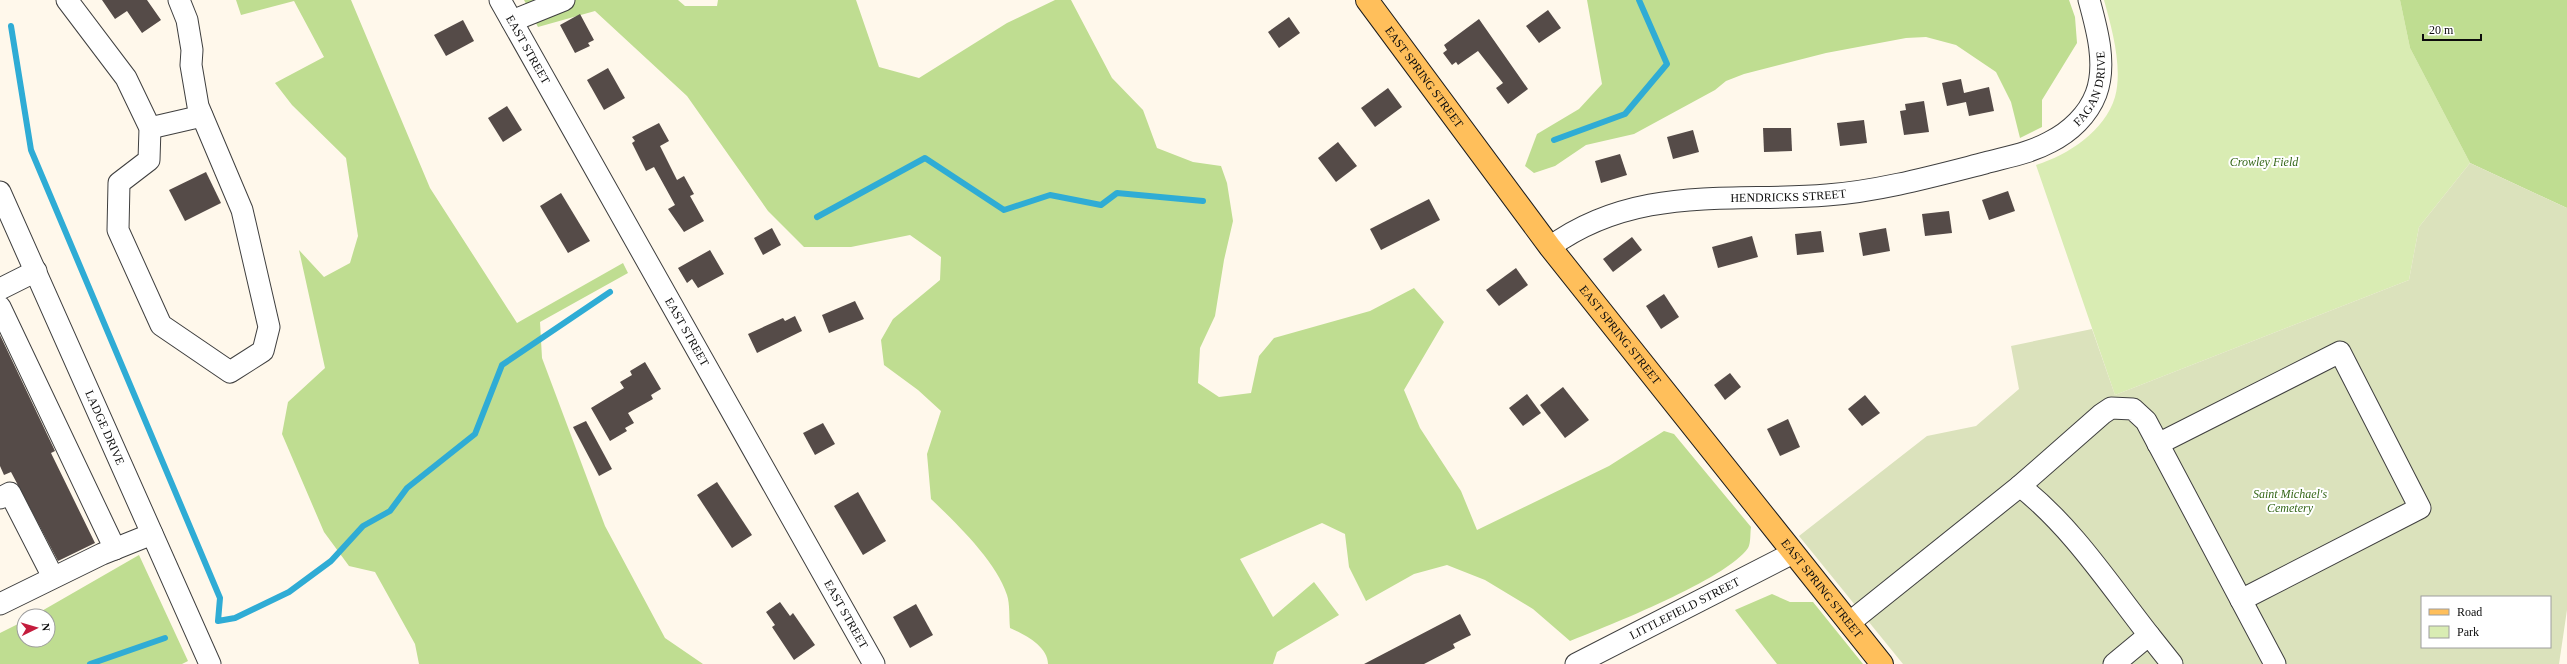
<svg xmlns="http://www.w3.org/2000/svg" width="2567" height="664" font-family="'Times New Roman',serif">
<rect width="100%" height="100%" fill="#fff8eb"/>
<path fill="#d9ecb3" d="M2104,0H2400L2410,48L2470,163L2419,227L2409,280L2115,395L2036,165C2068,155 2105,131 2115,97C2123,68 2112,29 2104,0Z"/>
<g fill="#bfdd91">
<polygon points="236,0 351,0 430,188 517,323 623,263 628,273 540,322 542,358 605,526 665,638 703,664 419,664 415,644 375,572 349,566 324,532 282,434 288,402 325,368 299,250 324,277 350,263 358,236 346,158 292,105 275,83 324,57 294,1 241,15"/>
<path d="M524,0H678L685,6H717L718,0H856L879,67L919,78L1007,23L1055,0H1071L1112,78L1143,110L1157,148L1193,162L1221,166L1227,183L1233,221L1224,260L1215,316L1200,348L1198,383L1219,397L1251,393L1259,356L1274,338L1370,311L1414,288L1444,322L1404,390L1420,428L1461,491L1477,530L1609,466L1664,431L1674,434L1751,527C1750,533 1751,543 1748,548C1727,579 1608,626 1570,641L1533,609L1485,580L1447,565L1414,574L1366,601L1349,567L1345,534L1322,523L1240,559L1273,617L1314,582L1339,615L1277,652L1273,664H1048C1048,646 1024,634 1010,628C1009,618 1010,604 1007,595C996,561 956,523 931,499L927,454L941,411L918,390L884,365L881,340L893,319L940,280L941,257L910,235L851,247H804L768,211L687,96L595,11L538,27Z"/>
<polygon points="1587,0 2069,0 2075,17 2077,43 2042,100 2042,127 2020,138 2011,102 1996,72 1956,45 1926,37 1906,38 1826,53 1744,74 1726,81 1715,90 1634,134 1586,145 1555,166 1534,173 1525,166 1537,134 1579,109 1602,84"/>
<polygon points="2400,0 2567,0 2567,208 2470,163 2410,48"/>
<polygon points="139,555 188,661 182,664 0,664 0,633 24,621 24,640 48,640 48,616 33,616"/>
<polygon points="1772,594 1790,602 1813,602 1863,664 1777,664 1735,610"/>
</g>
<path fill="#dbe2bc" fill-rule="evenodd" d="M2470,163L2567,208V610L2559,664H1903L1799,536L1927,436L1976,426L2019,389L2011,346L2092,329L2115,395L2409,280L2419,227ZM2422,597H2550V647H2422Z"/>
<g fill="none" stroke-linecap="round" stroke-linejoin="round">
<g stroke="#2facd5" stroke-width="6">
<polyline points="11,26 31,150 220,598 218,621 235,618 289,592 331,561 363,526 390,511 407,488 475,434 502,365 610,292"/>
<polyline points="1554,140 1625,114 1667,64 1639,0"/>
<polyline points="817,217 925,158 1004,210 1050,195 1101,205 1117,193 1203,201"/>
<polyline points="90,664 165,638"/>
</g>
</g>
<g fill="#554b48">
<polygon points="102,0 147,0 161,20 142,33 127,11 115,19"/>
<polygon points="1548,10 1561,28 1539,43 1526,26"/>
<polygon points="580,14 594,40 588,43 590,46 575,53 560,25"/>
<polygon points="1289,17 1300,33 1279,48 1268,32"/>
<polygon points="1479,19 1528,89 1508,104 1496,88 1503,83 1478,51 1458,65 1456,62 1452,65 1443,53 1447,50 1444,45"/>
<polygon points="463,20 474,41 446,56 434,35"/>
<polygon points="608,68 625,98 604,110 587,80"/>
<polygon points="1961,79 1964,93 1989,87 1994,111 1969,116 1966,102 1947,106 1942,83"/>
<polygon points="1388,88 1402,107 1375,127 1361,108"/>
<polygon points="1924,101 1929,132 1904,135 1900,111 1906,110 1905,104"/>
<polygon points="507,106 522,130 503,142 488,118"/>
<polygon points="1864,120 1867,143 1840,146 1837,123"/>
<polygon points="659,123 669,141 660,146 677,180 684,176 694,194 690,196 704,221 684,232 668,209 675,205 654,167 646,171 632,143 635,141 632,137"/>
<polygon points="1763,128 1791,128 1792,151 1764,152"/>
<polygon points="1693,130 1699,152 1673,159 1667,137"/>
<polygon points="1338,142 1357,166 1336,182 1318,158"/>
<polygon points="1620,154 1627,175 1601,183 1595,161"/>
<polygon points="206,172 221,203 185,221 169,190"/>
<polygon points="2008,191 2015,211 1989,220 1982,200"/>
<polygon points="561,193 590,241 568,253 540,206"/>
<polygon points="1429,199 1440,220 1381,250 1370,229"/>
<polygon points="1949,211 1952,233 1925,236 1922,214"/>
<polygon points="772,228 781,245 763,255 754,238"/>
<polygon points="1886,228 1890,251 1863,256 1859,233"/>
<polygon points="1821,231 1824,252 1797,255 1795,234"/>
<polygon points="1752,236 1758,257 1718,268 1712,247"/>
<polygon points="1632,237 1642,250 1613,272 1603,259"/>
<polygon points="710,250 724,274 698,288 692,279 687,283 678,268"/>
<polygon points="1516,268 1528,285 1499,306 1486,290"/>
<polygon points="1664,294 1679,317 1661,329 1646,306"/>
<polygon points="855,301 864,319 829,333 822,315"/>
<polygon points="795,316 802,331 757,353 748,334 783,318 785,321"/>
<polygon points="0,335 55,451 51,453 95,543 58,561 11,472 4,475 0,466"/>
<polygon points="645,362 661,389 651,395 653,399 628,413 634,423 625,428 627,431 610,441 591,408 624,388 620,382 632,375 630,371"/>
<polygon points="1730,373 1741,387 1725,400 1714,385"/>
<polygon points="1563,387 1589,420 1565,438 1540,405"/>
<polygon points="1527,394 1541,413 1523,426 1509,408"/>
<polygon points="1865,395 1880,413 1862,426 1848,409"/>
<polygon points="1788,419 1800,447 1780,456 1767,429"/>
<polygon points="586,421 612,469 599,476 573,427"/>
<polygon points="823,423 835,444 815,455 803,433"/>
<polygon points="717,482 752,535 732,548 697,495"/>
<polygon points="858,492 886,541 863,555 834,506"/>
<polygon points="780,602 790,616 793,613 815,645 794,660 772,627 775,625 766,612"/>
<polygon points="916,604 933,635 910,648 893,617"/>
<polygon points="1460,614 1471,635 1453,644 1455,648 1424,664 1364,664"/>
</g>
<g fill="none" stroke-linecap="round" stroke-linejoin="round">
<g stroke="#3f3f3f" stroke-width="23">
<g id="minor">
<polyline points="67,0 126,78 150,128 149,160 119,183 118,230 161,325 230,372 263,351 269,327 242,210 198,106 191,65 192,50 187,20 179,0"/>
<path id="s1" d="M500,0L874,664"/>
<polyline points="512,21 564,0"/>
<polyline points="150,128 202,116"/>
<path id="s2" d="M0,192L210,664"/>
<path id="s3" d="M1550,247C1580,225 1613,212 1650,205C1708,194 1769,200 1827,195C1880,191 1934,176 1985,163C2007,157 2030,153 2050,142C2070,132 2088,115 2096,94C2107,65 2097,29 2089,0"/>
<polyline points="0,289 36,271"/>
<polyline points="0,307 115,549"/>
<polyline points="2158,444 2340,352 2420,508 2241,600"/>
<polyline points="0,498 10,493 53,577"/>
<polyline points="0,604 102,554 152,534"/>
<polyline points="1849,623 2020,486"/>
<path d="M2149,635C2109,584 2072,527 2020,486L2102,414L2111,408L2133,409L2146,421L2275,664"/>
<path id="s4" d="M1576,664L1793,553"/>
<polyline points="2114,664 2149,635 2172,664"/>
</g>
</g>
<g stroke="#1d1d1d" stroke-width="24">
<g id="major">
<path id="s5" d="M1367,0L1550,247L1882,664"/>
</g>
</g>
<use href="#minor" stroke="#fff" stroke-width="21"/>
<use href="#major" stroke="#ffbf5b" stroke-width="22"/>
</g>
<g text-anchor="middle" stroke-width="4" stroke-linejoin="round" paint-order="stroke">
<g font-size="12" fill="#0c0c0c" stroke="#fff">
<text dy="4" stroke="none"><textPath href="#s1" startOffset="57">EAST STREET</textPath></text>
<text dy="4" stroke="none"><textPath href="#s5" startOffset="96">EAST SPRING STREET</textPath></text>
<text dy="4" stroke="none"><textPath href="#s3" startOffset="588">FAGAN DRIVE</textPath></text>
<text dy="4" stroke="none"><textPath href="#s3" startOffset="248">HENDRICKS STREET</textPath></text>
<text dy="4" stroke="none"><textPath href="#s1" startOffset="381">EAST STREET</textPath></text>
<text dy="4" stroke="none"><textPath href="#s5" startOffset="420">EAST SPRING STREET</textPath></text>
<text dy="4" stroke="none"><textPath href="#s2" startOffset="258">LADGE DRIVE</textPath></text>
<text dy="4" stroke="none"><textPath href="#s5" startOffset="744">EAST SPRING STREET</textPath></text>
<text dy="4" stroke="none"><textPath href="#s4" startOffset="122">LITTLEFIELD STREET</textPath></text>
<text dy="4" stroke="none"><textPath href="#s1" startOffset="705">EAST STREET</textPath></text>
</g>
<g font-size="12" font-style="italic" fill="#356719" stroke="#fff">
<text x="2264" y="166">Crowley Field</text>
<text x="2290" y="498">Saint Michael's<tspan x="2290" dy="14">Cemetery</tspan></text>
</g>
</g>
<rect x="2421" y="596" width="130" height="52" fill="#ffffff" stroke="#9e9e9e"/>
<rect x="2429" y="609" width="20" height="6" fill="#ffbf5b" stroke="#9e9e9e"/>
<text x="2457" y="616" font-size="12" fill="#0c0c0c">Road</text>
<rect x="2429" y="626" width="20" height="12" fill="#d9ecb3" stroke="#9e9e9e"/>
<text x="2457" y="636" font-size="12" fill="#0c0c0c">Park</text>
<g transform="translate(36 628) rotate(85)"><circle r="19" fill="#ffffff" stroke="#9e9e9e"/>
<path d="M0-3L7 15L0 10L-7 15Z" fill="#c41c3d"/>
<text y="-6" font-size="11" font-weight="bold" text-anchor="middle" fill="#0c0c0c">N</text>
</g>
<path d="M2423 34v6h58v-6" fill="none" stroke="#0c0c0c" stroke-width="2"/>
<text x="2429" y="34" font-size="12" fill="#0c0c0c" stroke="#ffffff" stroke-width="3" paint-order="stroke">20 m</text>
</svg>
